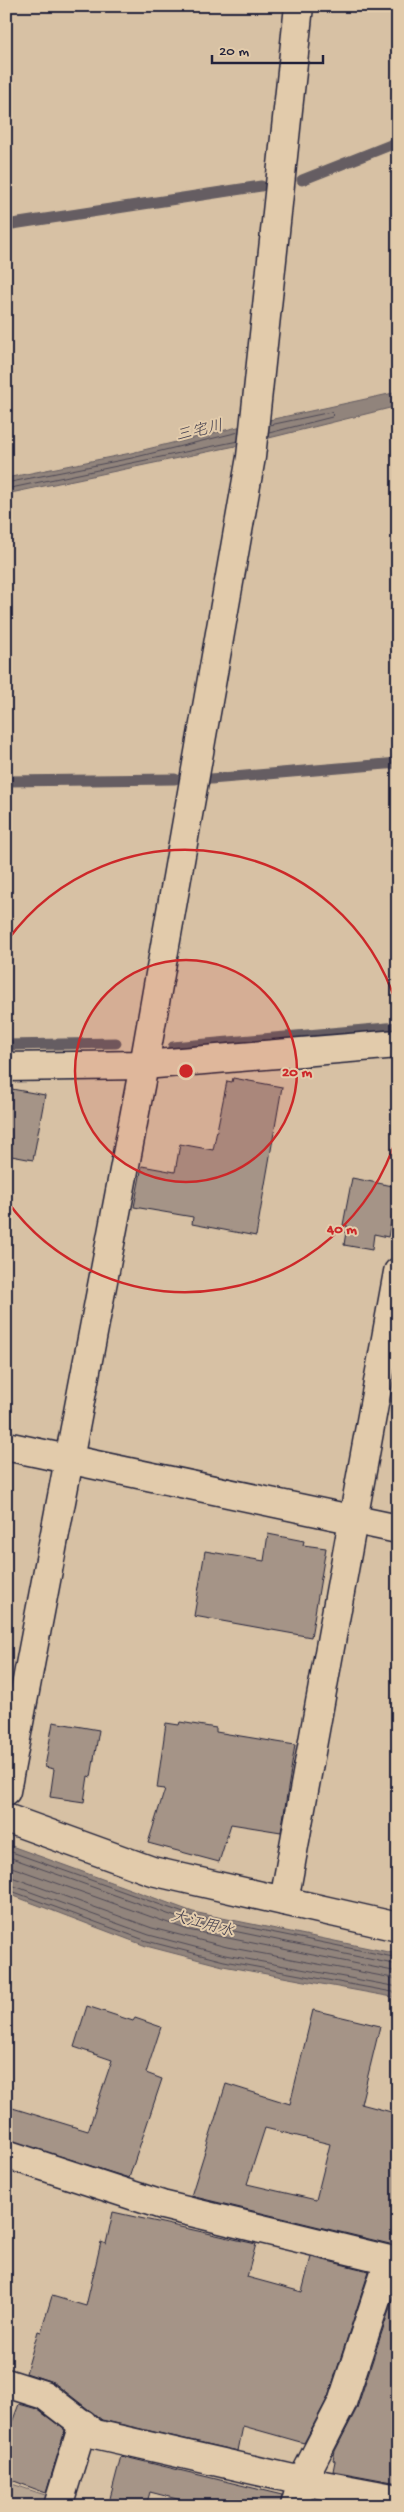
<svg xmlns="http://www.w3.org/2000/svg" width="404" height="2512" font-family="'Gochi Hand','Klee One',sans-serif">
<rect width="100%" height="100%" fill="#d7c1a4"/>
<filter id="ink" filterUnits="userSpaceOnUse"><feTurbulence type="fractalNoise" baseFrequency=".02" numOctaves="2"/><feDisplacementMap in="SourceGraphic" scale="10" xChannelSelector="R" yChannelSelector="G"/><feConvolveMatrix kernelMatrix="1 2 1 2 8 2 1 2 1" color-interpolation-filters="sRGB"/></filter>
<g filter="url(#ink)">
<polygon fill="#b8a693" stroke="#6d6467" points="6,2482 51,2497 49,2506 6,2506"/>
<g fill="#91847c" stroke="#655d62">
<polygon points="398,392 398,406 245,444 6,494 6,478 131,453 246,425"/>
<polygon points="6,1844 193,1912 398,1954 398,1998 223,1966 146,1946 6,1893"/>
</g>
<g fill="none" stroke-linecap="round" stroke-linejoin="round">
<g stroke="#4e4955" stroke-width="1">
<polyline points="269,433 332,417 334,415 331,412 270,425"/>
<polyline points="6,483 132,458 239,432"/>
<polyline points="6,489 238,441"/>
<polyline points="6,1850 192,1916 398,1958"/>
<polyline points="6,1856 190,1922 398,1965"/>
<polyline points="6,1865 188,1930 398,1972"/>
<polyline points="6,1875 152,1928 227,1947 398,1979"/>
<polyline points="6,1883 149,1935 225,1955 398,1987"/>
<polyline points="6,1889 147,1941 224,1961 398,1993"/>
</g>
<g stroke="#655d62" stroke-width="11">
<polyline points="302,180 398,142"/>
<polyline points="6,225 261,186"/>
<polyline points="211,779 398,763"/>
<polyline points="6,781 175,779"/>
<polyline points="6,1045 116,1043"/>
<polyline points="173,1047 398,1027"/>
</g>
</g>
<g fill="#a59487" stroke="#22223b" fill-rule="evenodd">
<polygon points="233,1078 282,1087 256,1236 192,1224 193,1217 134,1207 142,1166 175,1172 180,1144 213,1150 227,1081 232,1082"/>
<polygon points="6,1088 45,1095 33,1160 6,1155"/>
<polygon points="352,1178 398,1187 388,1237 374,1234 372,1250 344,1245 347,1225 343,1225"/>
<polygon points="268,1534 304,1541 303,1545 326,1548 311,1637 194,1616 205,1551 264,1561"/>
<polygon points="53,1722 99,1730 91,1777 88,1776 84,1802 50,1797 54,1769 45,1767"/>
<polygon points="180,1722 216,1728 216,1732 295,1745 281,1832 231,1824 219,1862 148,1843 165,1789 157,1788 166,1723 179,1725"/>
<polygon points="87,2006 133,2021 135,2018 161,2027 146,2073 162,2079 129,2178 6,2139 6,2106 88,2131 112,2060 74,2047"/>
<path d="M313,2010L380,2026L361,2104L395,2113L392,2128L398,2130V2246L191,2196L226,2084L290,2104ZM265,2128L330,2144L316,2200L247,2184Z"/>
<polygon points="113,2212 256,2244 247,2277 302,2292 311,2257 369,2271 328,2397 304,2443 243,2426 238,2451 102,2420 53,2382 26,2373 38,2331 41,2332 52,2296 86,2306 101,2242 106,2244"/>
<polygon points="398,2283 398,2483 333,2471 335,2461 333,2460 335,2451 357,2408"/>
<polygon points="19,2404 37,2409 65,2430 46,2493 6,2478 6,2438"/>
<polygon points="121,2456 282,2495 280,2506 204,2506 150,2492 146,2506 108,2506"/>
<polygon points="327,2502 349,2506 326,2506"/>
</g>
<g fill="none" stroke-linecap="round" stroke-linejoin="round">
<g stroke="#22223b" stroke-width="31">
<g id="minor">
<polyline points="6,1067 144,1065 398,1044"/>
<polyline points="6,1446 398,1529"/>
<polyline points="6,1791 144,1065 251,457 299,6"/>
<polyline points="284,1901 398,1272"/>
<polyline points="6,2154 162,2205 398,2262"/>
<polyline points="6,2383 44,2395 95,2434 302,2481 398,2499"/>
<polyline points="58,2506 83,2424"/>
<polyline points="295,2506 302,2481 342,2403 389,2260"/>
</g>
</g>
<g stroke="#22223b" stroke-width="31">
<polyline id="tertiary" points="6,1818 152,1871 398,1927"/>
</g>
<use href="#minor" stroke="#e2cbab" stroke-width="28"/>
<use href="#tertiary" stroke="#e2cbab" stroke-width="28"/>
</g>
</g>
<circle cx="186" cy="1071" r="111" fill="#cd2829" fill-opacity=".12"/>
<g fill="none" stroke="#cd2829" stroke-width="2.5">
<circle cx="186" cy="1071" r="111"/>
<path d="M397 1136A221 221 0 0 1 7 1201M7 941A221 221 0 0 1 397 1006"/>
</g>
<g text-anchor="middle" stroke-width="4" stroke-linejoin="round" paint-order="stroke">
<g font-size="16" font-style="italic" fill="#3e3a4b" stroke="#e2cbab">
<text transform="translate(199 429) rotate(-13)" y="6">三宅川</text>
<text transform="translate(203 1922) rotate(15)" y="6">大江用水</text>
</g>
</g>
<circle cx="186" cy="1071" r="8" fill="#cd2829" stroke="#e2cbab" stroke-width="2.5"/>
<g font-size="15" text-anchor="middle" font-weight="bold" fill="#cd2829" stroke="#e2cbab" stroke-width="4" stroke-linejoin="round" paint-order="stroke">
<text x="297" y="1076">20 m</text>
<text x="342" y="1233">40 m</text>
</g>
<rect width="404" height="2512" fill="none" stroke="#e2cbab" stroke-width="25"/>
<rect x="12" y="12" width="379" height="2487" fill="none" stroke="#22223b" stroke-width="2" filter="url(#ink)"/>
<path d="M212 55v8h111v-8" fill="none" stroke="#22223b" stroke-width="2.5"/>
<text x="219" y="55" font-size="15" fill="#22223b" stroke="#e2cbab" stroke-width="4" paint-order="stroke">20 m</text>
</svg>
